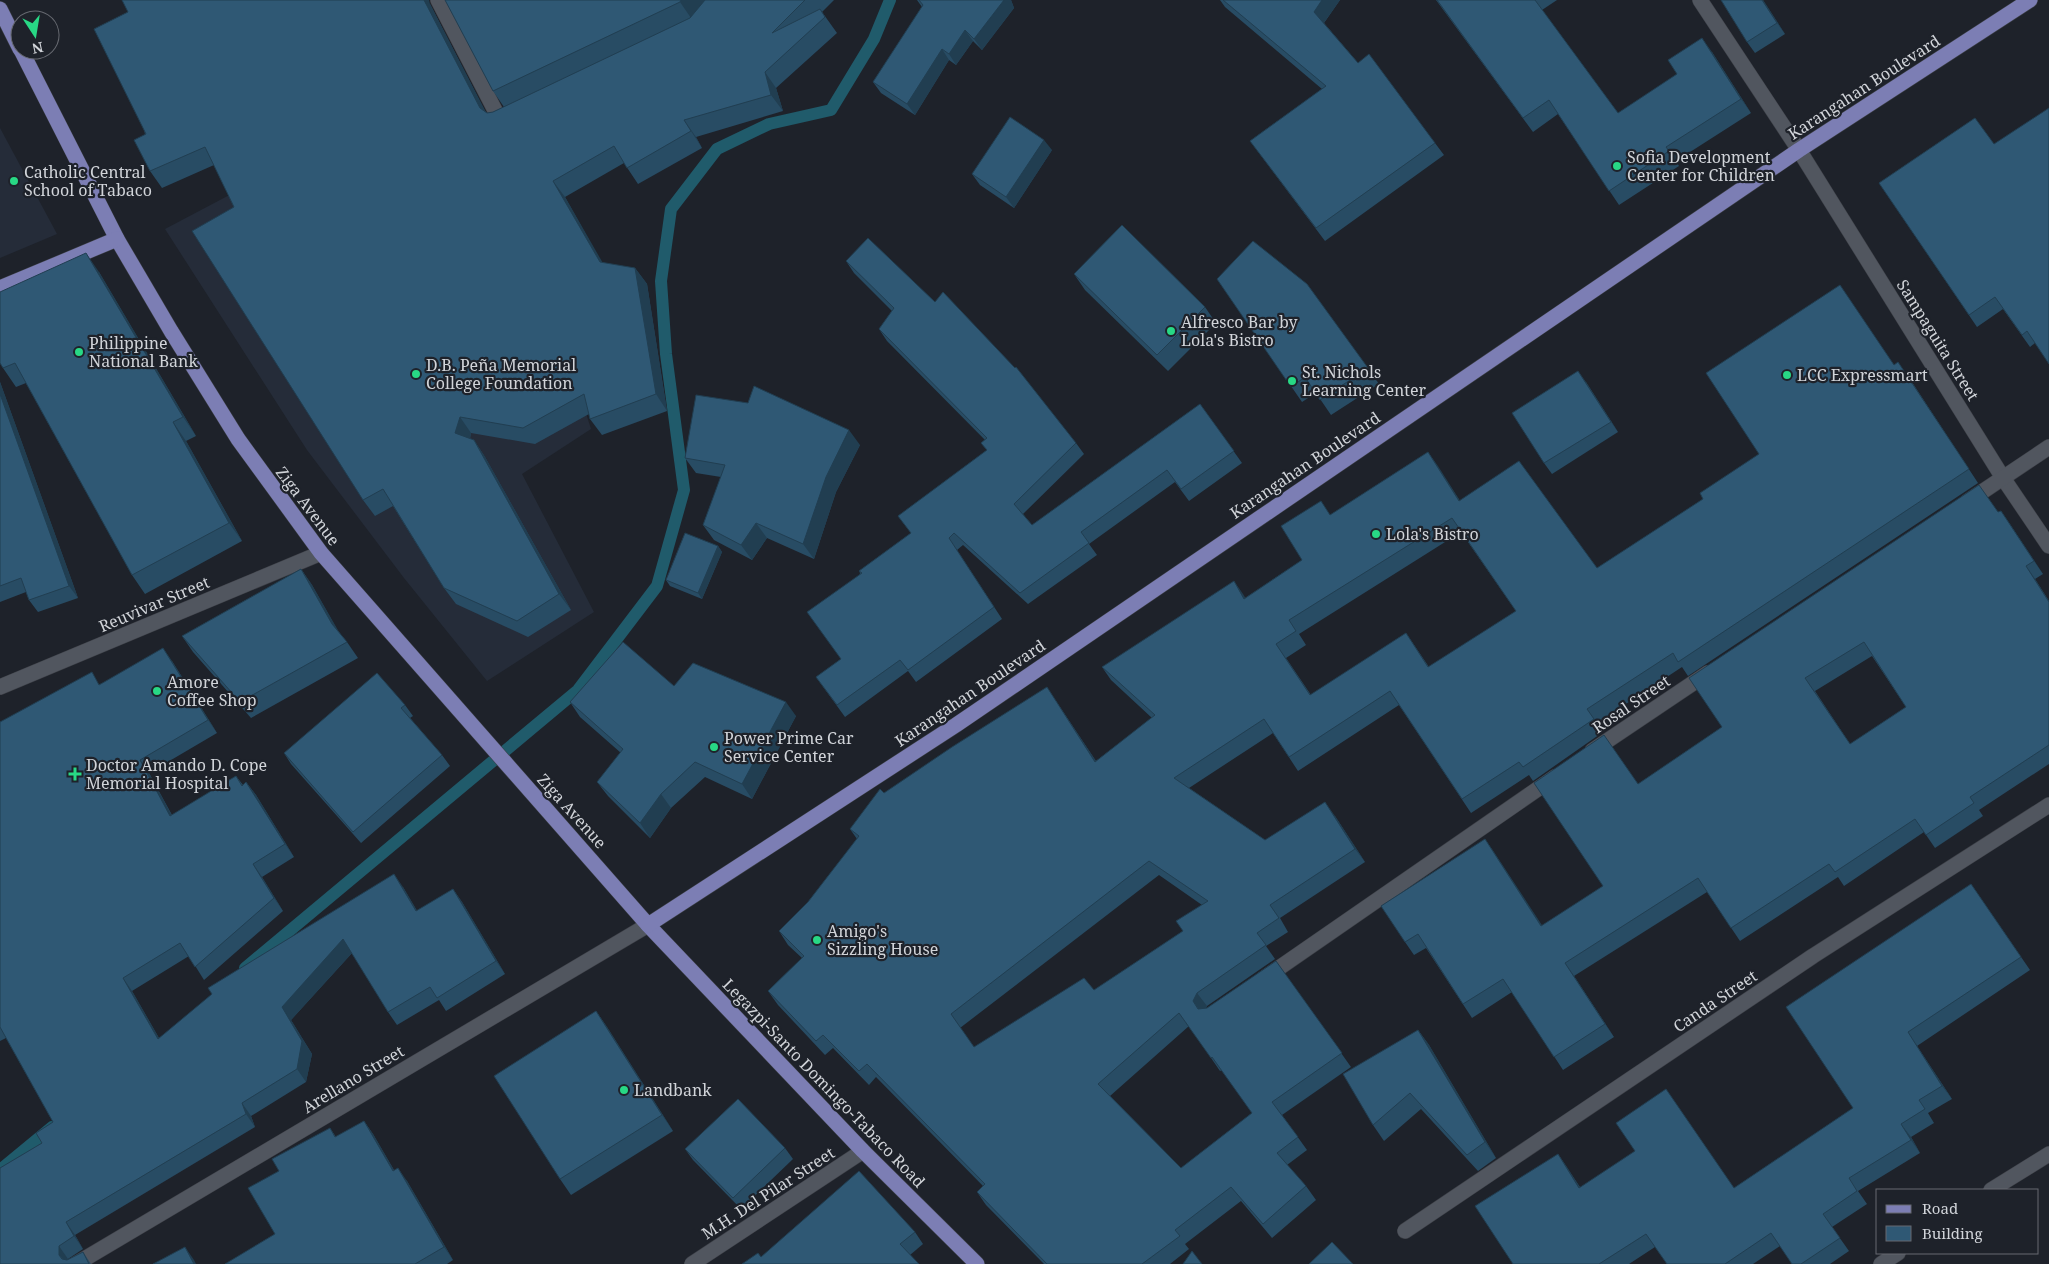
<svg xmlns="http://www.w3.org/2000/svg" width="2049" height="1264" font-family="'Noto Serif',serif">
<rect width="100%" height="100%" fill="#1e222a"/>
<g fill="#252c39">
<polygon points="0,128 57,234 0,258"/>
<polygon points="345,134 556,319 591,429 522,474 594,612 487,681 404,578 307,450 165,229"/>
</g>
<g fill="none" stroke-linecap="round" stroke-linejoin="round">
<g stroke="#205b6b" stroke-width="12">
<polyline points="245,968 578,690 657,586 684,490 666,354 661,281 671,209 717,149 769,124 831,110 874,39 890,0"/>
<polyline points="0,1170 52,1127"/>
</g>
<g stroke="#3c3f46" stroke-width="16">
<g id="street">
<polyline points="438,0 500,120 508,116"/>
<polyline points="1700,0 1799,150 2003,478 2049,546"/>
<polyline points="1967,502 2049,447"/>
<polyline points="0,687 321,553"/>
<polyline points="1592,751 1708,673"/>
<polyline points="1263,979 1555,777"/>
<polyline points="1991,1190 2049,1154"/>
<polyline points="1405,1231 1813,956 2049,805"/>
<polyline points="76,1264 648,925"/>
<polyline points="692,1264 863,1151"/>
<polyline points="1881,1264 1898,1253"/>
</g>
</g>
<g stroke="#3c3f46" stroke-width="16">
<g id="primary">
<polyline points="0,9 20,49"/>
<polyline points="21,50 117,239 171,331 238,439 321,553 648,925 863,1151 977,1264"/>
<polyline points="0,288 117,239"/>
<polyline points="648,925 956,725 1799,150 2030,0"/>
</g>
</g>
<use href="#street" stroke="#51565f" stroke-width="15"/>
<use href="#primary" stroke="#7c7eb4" stroke-width="15"/>
</g>
<g fill="#284c64" fill-rule="evenodd">
<polygon points="446,0 834,0 822,12 837,33 776,88 783,111 696,137 702,148 638,184 624,163 565,197 602,263 635,268 647,284 667,411 602,435 590,419 589,414 535,444 471,433 470,439 474,440 485,457 571,610 528,637 456,604 444,588 393,506 375,516 363,500 234,207 214,165 162,188 150,171 128,12 430,4 485,111 487,113 493,112 504,107 493,91"/>
<polygon points="917,0 1011,0 1014,8 982,50 973,41 956,65 949,60 915,115 881,93 873,82 922,7"/>
<polygon points="1220,0 1340,0 1324,23 1358,63 1435,143 1444,155 1325,241 1250,141 1322,89 1225,7"/>
<polygon points="1436,0 1557,0 1542,10 1618,113 1712,52 1751,113 1676,161 1679,166 1619,205 1558,114 1533,132"/>
<polygon points="1763,0 1785,34 1755,53 1747,42"/>
<polygon points="1975,118 2035,343 2030,347 2003,309 1977,327 1879,183"/>
<polygon points="1052,150 1014,208 980,185 972,174"/>
<polygon points="846,261 1076,443 1084,454 1023,514 1032,525 1200,404 1242,463 1189,501 1175,482 1089,544 1097,555 1028,604 963,545 957,550 1002,619 916,682 908,671 845,717 816,677 841,659 860,573 859,571 911,533 898,516 987,450 981,443 985,440 887,341 879,329 892,311 854,273"/>
<polygon points="99,272 196,436 186,441 242,541 145,594 132,575 26,383 16,387 3,368"/>
<polygon points="1074,274 1205,307 1216,323 1168,371 1085,290"/>
<polygon points="1217,279 1368,368 1379,384 1331,415 1316,393 1302,402"/>
<path d="M1894,365L1908,376L1978,483L1688,676L1682,667L1597,723L1603,732L1533,781L1529,775L1471,813L1399,705L1298,771L1273,733L1189,788L1265,840L1335,816L1365,862L1280,918L1288,932L1266,946L1275,959L1207,1006L1206,1008H1207L1276,961L1351,1067L1282,1115L1307,1150L1287,1165L1306,1186L1316,1200L1272,1238L1241,1201L1185,1244L1189,1249L1170,1264H1044L986,1205L977,1192L983,1186L876,1077L869,1085L833,1048L825,1055L778,1005L768,991L802,958L788,945L779,931L808,902L857,839L850,829L884,793L1056,701L1096,761L1152,718L1111,680L1102,667L1245,598L1302,560L1330,515L1428,452L1460,501L1597,568L1703,499ZM1461,532L1516,611L1429,667L1406,633L1311,695L1286,658L1306,645L1299,634ZM1159,875L1202,905L1183,931L1094,990L974,1047L960,1028ZM1189,1026L1220,1071L1222,1070L1252,1113L1181,1168L1110,1096Z"/>
<polygon points="0,382 78,598 38,612 29,600 26,592 0,602"/>
<polygon points="1586,382 1618,432 1552,474 1544,463"/>
<polygon points="860,445 836,492 814,559 767,538 752,560 714,540 703,525 721,477 696,473 685,458"/>
<path d="M2001,511L2043,574L2035,579L2049,601V764L1979,810L1983,816L1935,848L1924,832L1844,886L1838,877L1740,941L1707,892L1574,976L1614,1037L1563,1070L1512,992L1472,1018L1426,948L1414,955L1405,942L1485,839L1542,926L1603,886L1638,784L1722,727ZM1872,656L1906,707L1850,744L1815,691Z"/>
<polygon points="718,546 722,552 702,599 670,586 666,580"/>
<polygon points="301,569 312,585 338,631 347,642 358,658 251,718 193,652 182,636"/>
<polygon points="172,661 217,733 149,773 172,815 236,776 243,785 246,782 256,795 294,857 262,877 283,911 204,980 189,956 132,991 159,1038 403,887 417,911 453,889 462,902 505,974 446,1011 439,1000 397,1025 388,1012 352,953 291,1020 312,1054 306,1082 251,1116 255,1127 75,1235 83,1249 68,1259 68,1260 83,1252 91,1264 0,1264 42,1143 53,1122 6,1038 0,1041 0,722 100,684"/>
<polygon points="674,686 796,716 752,799 705,777 671,808 650,838 608,796 597,782 621,753 580,717 570,702"/>
<polygon points="405,705 413,716 410,718 442,755 450,766 361,843 291,764 284,753"/>
<polygon points="1971,884 2030,970 1917,1046 1952,1099 1928,1113 1934,1123 1911,1137 1920,1153 1858,1191 1867,1204 1832,1227 1849,1251 1830,1264 1792,1264 1780,1246 1753,1264 1667,1264 1655,1247 1629,1264 1513,1264 1558,1154 1580,1187 1734,1188 1853,1108"/>
<polygon points="596,1011 607,1027 673,1131 571,1195 560,1179"/>
<polygon points="1418,1030 1429,1045 1496,1158 1478,1171 1421,1109 1384,1141 1373,1125"/>
<polygon points="364,1121 373,1134 394,1170 407,1181 453,1260 447,1264 225,1264 275,1234 279,1171 330,1128 336,1137"/>
<polygon points="785,1148 793,1159 741,1209 693,1160 685,1149"/>
<polygon points="915,1232 923,1244 910,1255 761,1257"/>
</g>
<g fill="#213e51">
<polygon points="424,0 429,0 430,4 492,124 480,108"/>
<polygon points="681,0 706,0 691,18 680,2"/>
<polygon points="1004,0 1011,0 1014,8 982,50 974,39"/>
<polygon points="1322,0 1340,0 1323,24 1314,12"/>
<polygon points="1762,0 1763,0 1785,34 1777,23"/>
<polygon points="965,30 973,41 956,65 949,54"/>
<polygon points="1702,38 1712,52 1751,113 1741,99"/>
<polygon points="942,49 949,60 915,115 907,104"/>
<polygon points="765,72 776,88 783,111 771,95"/>
<polygon points="684,120 696,137 702,148 691,131"/>
<polygon points="1044,140 1052,150 1014,208 1006,197"/>
<polygon points="553,181 565,197 612,279 600,262"/>
<polygon points="86,253 99,272 196,436 183,417"/>
<polygon points="635,268 647,284 667,411 656,394"/>
<polygon points="1578,371 1586,382 1618,432 1611,422"/>
<polygon points="0,382 78,598 69,586 0,394"/>
<polygon points="460,417 471,433 467,449 455,433"/>
<polygon points="173,422 186,441 242,541 229,523"/>
<polygon points="849,430 860,445 836,492 814,559 803,544 826,477"/>
<polygon points="474,440 485,457 571,610 559,594"/>
<polygon points="1428,452 1438,466 1469,515 1459,501"/>
<polygon points="2001,511 2010,524 2043,574 2034,561"/>
<polygon points="756,523 767,538 752,560 741,545"/>
<polygon points="718,546 722,552 702,599 698,593"/>
<polygon points="2026,566 2035,579 2049,601 2049,602"/>
<polygon points="301,569 312,585 343,639 332,624"/>
<polygon points="1234,581 1243,594 1254,612 1244,599"/>
<polygon points="163,648 172,661 217,733 208,720"/>
<polygon points="1047,687 1056,701 1105,775 1095,762"/>
<polygon points="786,702 796,716 752,799 742,784"/>
<polygon points="140,760 149,773 179,829 170,816"/>
<polygon points="246,782 256,795 294,857 285,844"/>
<polygon points="661,794 671,808 650,838 640,823"/>
<polygon points="1325,802 1335,816 1365,862 1355,849"/>
<polygon points="1485,839 1494,852 1551,939 1541,926"/>
<polygon points="253,864 262,877 283,911 274,898"/>
<polygon points="394,874 403,887 425,924 416,911"/>
<polygon points="453,889 462,902 505,974 496,961"/>
<polygon points="343,939 353,952 291,1020 312,1054 306,1082 297,1069 282,1007"/>
<polygon points="1565,963 1574,976 1614,1037 1605,1024"/>
<polygon points="123,978 132,991 167,1052 158,1039"/>
<polygon points="1197,993 1207,1006 1203,1014 1208,1022 1193,1001"/>
<polygon points="596,1011 607,1027 673,1131 662,1115"/>
<polygon points="1418,1030 1429,1045 1496,1158 1485,1142"/>
<polygon points="1908,1032 1917,1046 1952,1099 1942,1086"/>
<polygon points="242,1103 251,1116 255,1127 246,1114"/>
<polygon points="364,1121 373,1134 402,1184 393,1171"/>
<polygon points="1901,1124 1911,1137 1920,1153 1911,1140"/>
<polygon points="1558,1154 1567,1167 1588,1201 1579,1188"/>
<polygon points="398,1168 407,1181 453,1260 444,1247"/>
<polygon points="66,1222 75,1235 83,1249 74,1236"/>
<polygon points="59,1246 68,1259 68,1264 59,1255"/>
<polygon points="185,1247 194,1260 196,1264 194,1264"/>
</g>
<g fill="#2f5874" stroke="#213e51" fill-rule="evenodd">
<polygon points="122,0 424,0 480,108 487,113 493,112 690,18 705,0 805,0 772,33 820,9 825,17 765,72 771,95 684,120 691,131 627,168 614,146 553,181 600,262 635,268 656,394 590,419 584,394 523,428 460,417 455,433 474,440 559,594 517,621 444,588 383,489 363,500 192,231 234,207 205,147 150,171 134,140 146,134 94,29 128,12"/>
<polygon points="445,0 681,0 680,2 493,91"/>
<polygon points="919,0 1004,0 974,39 965,30 949,54 942,49 907,104 873,82 923,5"/>
<polygon points="1223,0 1322,0 1314,12 1358,63 1369,54 1435,143 1316,228 1250,141 1326,86"/>
<polygon points="1437,0 1535,0 1618,113 1677,74 1668,60 1702,38 1741,99 1666,147 1669,151 1609,191 1549,100 1523,118"/>
<polygon points="1721,0 1762,0 1777,23 1747,42"/>
<polygon points="2049,108 2049,364 2027,331 2022,335 1995,297 1969,315 1879,183 1975,118 1994,144"/>
<polygon points="1010,117 1044,140 1006,197 972,174"/>
<polygon points="1122,225 1205,307 1157,355 1074,274"/>
<polygon points="868,238 935,302 943,292 1015,368 1016,367 1076,443 1014,504 1032,525 1200,404 1234,451 1181,489 1167,470 1081,532 1089,543 1020,593 954,533 949,538 994,607 908,670 900,660 837,705 816,677 841,659 807,612 862,573 859,571 911,533 898,516 987,450 981,443 987,438 879,329 894,308 846,261"/>
<polygon points="1253,241 1307,284 1368,368 1320,400 1305,377 1291,387 1217,279"/>
<polygon points="86,253 183,417 173,422 229,523 132,575 15,363 3,368 0,363 0,292"/>
<path d="M1840,285L1894,365L1898,362L1969,469L1678,662L1673,653L1587,709L1594,719L1523,767L1519,762L1462,799L1390,691L1289,757L1264,719L1174,778L1265,840L1325,802L1355,849L1270,905L1279,918L1257,933L1266,945L1197,993L1193,1001L1198,1009L1207,1008L1276,961L1342,1053L1272,1102L1298,1137L1277,1153L1306,1186L1263,1224L1231,1187L1175,1230L1180,1236L1142,1264H1047L977,1192L985,1184L867,1064L859,1071L823,1035L816,1041L768,991L804,956L779,931L808,902L859,836L850,829L880,789L884,793L952,747L1047,687L1095,762L1155,715L1102,667L1234,581L1244,599L1302,560L1281,526L1321,501L1330,515L1428,452L1459,501L1519,461L1597,568L1703,499L1700,493L1759,454L1706,373ZM1452,518L1516,611L1428,667L1406,633L1310,695L1276,644L1296,631L1289,620ZM1149,861L1208,901L1176,921L1183,931L1094,990L1084,978L974,1047L951,1014ZM1179,1013L1211,1058L1212,1057L1252,1113L1181,1168L1098,1084Z"/>
<polygon points="1578,371 1611,422 1544,463 1512,413"/>
<polygon points="754,386 849,430 826,477 803,544 756,523 741,545 703,525 725,465 685,458 696,395 748,403"/>
<polygon points="0,394 69,586 29,600 21,578 0,586"/>
<path d="M1979,485L1998,512L2001,511L2034,561L2026,566L2049,602V745L1970,797L1974,803L1926,835L1915,819L1835,872L1829,864L1731,928L1698,878L1565,963L1605,1024L1554,1057L1503,979L1463,1004L1418,934L1405,942L1381,906L1485,839L1541,926L1603,886L1534,783L1604,735L1638,784L1722,727L1689,678ZM1864,642L1906,707L1850,744L1805,678Z"/>
<polygon points="685,533 718,546 698,593 666,580"/>
<polygon points="301,569 332,624 347,642 240,702 182,636"/>
<polygon points="623,642 674,686 693,663 786,702 742,784 695,762 661,794 640,823 597,782 623,749 570,702"/>
<polygon points="163,648 208,720 140,760 170,816 236,776 242,786 246,782 285,844 253,864 274,898 195,967 180,943 123,978 158,1039 212,994 208,988 394,874 416,911 453,889 496,961 437,998 430,987 388,1012 343,939 282,1007 302,1041 297,1069 242,1103 246,1114 66,1222 74,1236 59,1246 59,1255 62,1259 67,1260 83,1252 89,1264 0,1264 0,1168 42,1143 36,1133 53,1122 0,1027 0,722 92,672 99,685"/>
<polygon points="377,673 405,705 401,708 442,755 353,832 284,753"/>
<polygon points="1971,884 2021,957 1908,1032 1942,1086 1919,1100 1925,1109 1901,1124 1911,1140 1849,1178 1857,1191 1823,1214 1840,1238 1801,1264 1792,1264 1771,1233 1725,1264 1667,1264 1646,1234 1599,1264 1513,1264 1475,1206 1558,1154 1579,1188 1635,1151 1616,1123 1666,1089 1734,1188 1853,1108 1786,1007"/>
<polygon points="596,1011 662,1115 560,1179 494,1076"/>
<polygon points="1418,1030 1485,1142 1467,1155 1410,1093 1373,1125 1343,1074"/>
<polygon points="738,1099 785,1148 733,1198 685,1149"/>
<polygon points="364,1121 393,1171 398,1168 444,1247 415,1264 225,1264 275,1234 248,1188 279,1171 272,1159 330,1128 335,1137"/>
<polygon points="859,1171 915,1232 900,1244 919,1264 742,1264 758,1253 761,1257"/>
<polygon points="1332,1242 1353,1264 1309,1264"/>
<polygon points="185,1247 194,1264 153,1264"/>
<polygon points="1192,1251 1202,1264 1183,1264"/>
</g>
<g fill="#28d885" stroke="#1e222a" stroke-width="2">
<circle cx="1617" cy="166" r="5"/>
<circle cx="14" cy="181" r="5"/>
<circle cx="1171" cy="331" r="5"/>
<circle cx="79" cy="352" r="5"/>
<circle cx="416" cy="374" r="5"/>
<circle cx="1787" cy="375" r="5"/>
<circle cx="1292" cy="381" r="5"/>
<circle cx="1376" cy="534" r="5"/>
<circle cx="157" cy="691" r="5"/>
<circle cx="714" cy="747" r="5"/>
<path d="M72.5 766.5h5v5h5v5h-5v5h-5v-5h-5v-5h5z"/>
<circle cx="817" cy="940" r="5"/>
<circle cx="624" cy="1090" r="5"/>
</g>
<g text-anchor="middle" stroke-width="4.5" stroke-linejoin="round" paint-order="stroke">
<g font-size="16" fill="#d1d4d9" stroke="#1e222a">
<text transform="translate(1864 87) rotate(-33)" y="6">Karangahan Boulevard</text>
<text transform="translate(1938 340) rotate(58)" y="6">Sampaguita Street</text>
<text transform="translate(1305 465) rotate(-34)" y="6">Karangahan Boulevard</text>
<text transform="translate(308 506) rotate(53)" y="6">Ziga Avenue</text>
<text transform="translate(154 604) rotate(-23)" y="6">Reuvivar Street</text>
<text transform="translate(970 693) rotate(-34)" y="6">Karangahan Boulevard</text>
<text transform="translate(1631 704) rotate(-34)" y="6">Rosal Street</text>
<text transform="translate(572 811) rotate(48)" y="6">Ziga Avenue</text>
<text transform="translate(1715 1001) rotate(-34)" y="6">Canda Street</text>
<text transform="translate(353 1079) rotate(-31)" y="6">Arellano Street</text>
<text transform="translate(824 1083) rotate(46)" y="6">Legazpi-Santo Domingo-Tabaco Road</text>
<text transform="translate(768 1193) rotate(-33)" y="6">M.H. Del Pilar Street</text>
</g>
<g font-size="16" fill="#d1d4d9" stroke="#1e222a" text-anchor="start">
<text x="1627" y="163">Sofia Development<tspan x="1627" dy="18">Center for Children</tspan></text>
<text x="24" y="178">Catholic Central<tspan x="24" dy="18">School of Tabaco</tspan></text>
<text x="1181" y="328">Alfresco Bar by<tspan x="1181" dy="18">Lola's Bistro</tspan></text>
<text x="89" y="349">Philippine<tspan x="89" dy="18">National Bank</tspan></text>
<text x="426" y="371">D.B. Peña Memorial<tspan x="426" dy="18">College Foundation</tspan></text>
<text x="1302" y="378">St. Nichols<tspan x="1302" dy="18">Learning Center</tspan></text>
<text x="1797" y="381">LCC Expressmart</text>
<text x="1386" y="540">Lola's Bistro</text>
<text x="167" y="688">Amore<tspan x="167" dy="18">Coffee Shop</tspan></text>
<text x="724" y="744">Power Prime Car<tspan x="724" dy="18">Service Center</tspan></text>
<text x="86" y="771">Doctor Amando D. Cope<tspan x="86" dy="18">Memorial Hospital</tspan></text>
<text x="827" y="937">Amigo's<tspan x="827" dy="18">Sizzling House</tspan></text>
<text x="634" y="1096">Landbank</text>
</g>
</g>
<rect x="1876" y="1189" width="162" height="65" fill="#1e222a" stroke="#666970"/>
<rect x="1886" y="1205" width="25" height="8" fill="#7c7eb4" stroke="#666970"/>
<text x="1922" y="1214" font-size="15" fill="#d1d4d9">Road</text>
<rect x="1886" y="1226" width="25" height="15" fill="#2f5874" stroke="#666970"/>
<text x="1922" y="1239" font-size="15" fill="#d1d4d9">Building</text>
<g transform="translate(35 35) rotate(168)"><circle r="24" fill="#1e222a" stroke="#666970"/>
<path d="M0-4L9 19L0 12L-9 19Z" fill="#28d885"/>
<text y="-8" font-size="14" font-weight="bold" text-anchor="middle" fill="#d1d4d9">N</text>
</g>
</svg>
